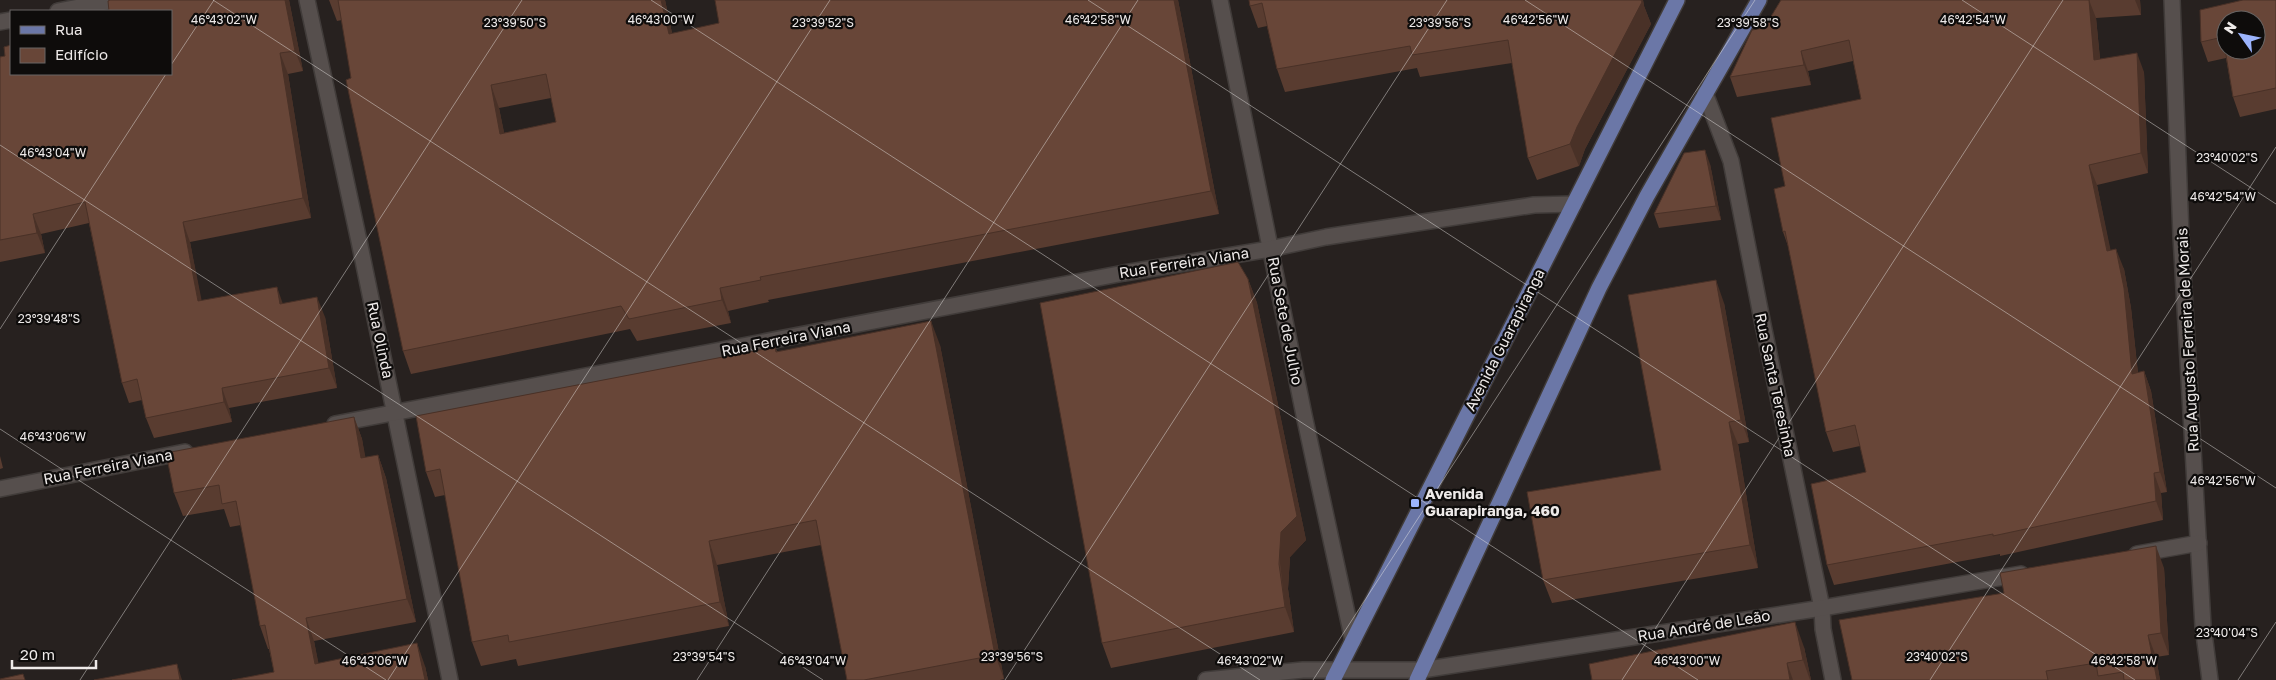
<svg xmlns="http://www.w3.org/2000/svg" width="2276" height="680" font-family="'Golos Text',sans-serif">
<rect width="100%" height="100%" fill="#27211f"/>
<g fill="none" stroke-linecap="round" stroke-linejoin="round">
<g stroke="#413c3a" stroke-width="18">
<g id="street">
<polyline points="307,0 359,241 450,680"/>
<polyline points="1220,0 1304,415 1353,641"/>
<polyline points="2172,0 2181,236 2203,626 2210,680"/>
<polyline points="58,11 117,0"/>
<polyline points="0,22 11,20"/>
<polyline points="1705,93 1731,161 1762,320 1822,608 1823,629 1833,680"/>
<polyline points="335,424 1124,273 1270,249 1326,237 1534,205 1574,204"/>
<polyline points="0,489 185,452"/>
<polyline points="2137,554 2199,543"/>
<polyline points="1206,680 1303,670 1422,670 1822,608 2021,574"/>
</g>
</g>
<g stroke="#413c3a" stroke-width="18">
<g id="primary">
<polyline points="1333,680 1677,0"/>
<polyline points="1417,680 1599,288 1647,196 1759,0"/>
</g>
</g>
<use href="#street" stroke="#564f4d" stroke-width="15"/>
<use href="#primary" stroke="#6b77a7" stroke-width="15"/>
</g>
<g fill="#593c30" fill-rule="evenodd">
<polygon points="289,0 303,71 288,74 311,218 190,242 201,301 282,304 325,317 337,388 229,408 232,422 154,438 146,418 142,400 129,403 122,383 89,223 41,234 45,253 0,262 0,57"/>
<path d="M329,0H665L672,33L1178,0L1219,214L768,300L769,302L728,311L731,323L637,341L630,329L411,374L403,351L351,78L342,20L337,21ZM551,98L556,122L504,133L499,108Z"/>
<polygon points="1249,0 1643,0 1644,6 1651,24 1585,149 1579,166 1537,180 1528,158 1512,63 1420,77 1417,68 1285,92 1277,69 1267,26 1258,28 1250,6"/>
<polygon points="1781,0 2140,0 2141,15 2096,18 2100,59 2144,72 2148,173 2097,185 2110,250 2124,269 2131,308 2138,373 2144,371 2151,391 2167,492 2161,493 2163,520 2000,556 2000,554 1834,585 1827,565 1866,472 1860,446 1833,452 1826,432 1788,246 1783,232 1785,186 1861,99 1853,61 1808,71 1811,85 1737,97 1730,77 1764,28"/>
<polygon points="2276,0 2276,109 2240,117 2233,97 2226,58 2208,62 2201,42"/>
<polygon points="1710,164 1721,220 1659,228 1654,214"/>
<polygon points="1248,279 1257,303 1306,540 1290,557 1288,589 1294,632 1111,668 1102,643"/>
<polygon points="1724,303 1749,442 1738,444 1758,568 1552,603 1543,580 1661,470"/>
<polygon points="940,345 1004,679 1000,680 847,680 821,545 717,565 729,626 518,666 516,659 481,666 472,642 445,495 435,497 426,472 775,347 777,351"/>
<polygon points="354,417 362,439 365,458 378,455 386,478 416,622 314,641 318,663 425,666 428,680 232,680 274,672 269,649 268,649 260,626 241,525 230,527 224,509 183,516 174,493"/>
<polygon points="0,456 3,468 0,469"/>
<polygon points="2164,568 2169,655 2156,657 2160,680 1852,680"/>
<polygon points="1804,647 1811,680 1592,680"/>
</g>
<g fill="#493127">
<polygon points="285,0 289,0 303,71 295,51"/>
<polygon points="661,0 665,0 677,57 669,34"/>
<polygon points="1174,0 1178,0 1219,214 1211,191"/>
<polygon points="1640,0 1643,0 1644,6 1651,24 1585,149 1579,166 1570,144 1577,127"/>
<polygon points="2089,0 2096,18 2102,80 2094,60"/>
<polygon points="2135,0 2140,0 2141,15"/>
<polygon points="1801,51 1808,71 1811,85 1804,65"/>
<polygon points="280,53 288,74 311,218 303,198"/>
<polygon points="2137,53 2144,72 2148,173 2141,153"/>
<polygon points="491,85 499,108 509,156 500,134"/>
<polygon points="1705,150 1710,164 1721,220 1716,206"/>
<polygon points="2089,165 2097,185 2115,271 2107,251"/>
<polygon points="33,214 41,234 45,253 37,233"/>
<polygon points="183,222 190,242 206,322 198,301"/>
<polygon points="2116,249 2124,269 2131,308 2140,394 2132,374"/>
<polygon points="1248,279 1257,303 1306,540 1290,557 1288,589 1294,632 1285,607"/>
<polygon points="1716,280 1724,303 1749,442 1741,420"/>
<polygon points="277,287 284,307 280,304"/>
<polygon points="720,288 728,311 731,323 722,300"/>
<polygon points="317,297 325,317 337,388 329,368"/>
<polygon points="931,321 940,345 1004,679 995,655"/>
<polygon points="2144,371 2151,391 2167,492 2160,472"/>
<polygon points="222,388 229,408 232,422 224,402"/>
<polygon points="354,417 362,439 370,481 361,458"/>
<polygon points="1729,422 1738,444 1758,568 1750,545"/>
<polygon points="378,455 386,478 416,622 407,599"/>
<polygon points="2154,473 2161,493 2163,520 2156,501"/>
<polygon points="709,541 717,565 729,626 720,602"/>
<polygon points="2156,546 2164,568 2169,655 2161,633"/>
<polygon points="306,618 314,641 322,680 315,664"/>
<polygon points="1795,622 1804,647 1811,680 1810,680 1803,660"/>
<polygon points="2148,635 2156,657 2160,680 2157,680"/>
<polygon points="417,643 425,666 428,680 425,680"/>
<polygon points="1787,663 1793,680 1790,680"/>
<polygon points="177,664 182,680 180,680"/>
</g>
<g fill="#684638" stroke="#493127" fill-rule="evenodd">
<polygon points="110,0 285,0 295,51 280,53 303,198 183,222 198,301 277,287 280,304 317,297 329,368 222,388 224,402 146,418 137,379 122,383 85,202 33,214 37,233 0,240 0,57 5,56 4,47 11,45 11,74 171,74 171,11 109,11 108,1"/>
<path d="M338,0H661L669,34L719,23L715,0H1174L1211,191L760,277L761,280L720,288L722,300L629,319L621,306L403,351L346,80L351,78ZM546,74L556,122L500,134L491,85Z"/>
<polygon points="1249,0 1641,0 1642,2 1577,127 1570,144 1528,158 1508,40 1412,55 1410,46 1277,69 1262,3 1250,6"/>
<polygon points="1781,0 2089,0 2094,60 2137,53 2141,153 2089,165 2107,251 2116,249 2124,288 2132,374 2144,371 2160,472 2154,473 2156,501 1993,536 1993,534 1827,565 1811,484 1866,472 1855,425 1826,432 1785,231 1783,232 1774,189 1785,186 1771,118 1861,99 1849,40 1801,51 1804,65 1730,77 1752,30 1764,28"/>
<path d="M2243,0H2276V88L2233,97L2223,37L2201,42L2200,10ZM2226,20H2256V50H2226Z"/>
<polygon points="1705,150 1716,206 1654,214 1684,153"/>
<polygon points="1238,262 1248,279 1297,516 1281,532 1279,564 1285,607 1102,643 1040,303"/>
<polygon points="1716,280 1741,420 1729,422 1750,545 1543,580 1527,492 1661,470 1628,295"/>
<polygon points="931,321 995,655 864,680 847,680 816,520 709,541 720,602 509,642 508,635 472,642 440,469 426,472 416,416 775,347 776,352"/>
<polygon points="354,417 361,458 378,455 407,599 306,618 315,664 417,643 425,680 232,680 274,672 265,625 260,626 236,501 222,504 219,485 174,493 166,453"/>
<polygon points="2156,546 2161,633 2148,635 2157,680 2124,680 2123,672 2098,676 2096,663 2046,671 2048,680 1852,680 1839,620 2004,593 2000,573"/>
<polygon points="1795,622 1803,660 1787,663 1790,680 1592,680 1589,664"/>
<polygon points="177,664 180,680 94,680"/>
<polygon points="23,674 25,680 0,680 0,679"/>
</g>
<path fill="none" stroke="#eeeae9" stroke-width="1" stroke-opacity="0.45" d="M213,0L1260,680M651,0L1698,680M1088,0L2135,680M1525,0L2276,488M1962,0L2276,204M171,65L214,0M0,145L823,680M0,329L166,74M0,429L386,680M80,680L522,0M388,680L830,0M697,680L1138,0M1005,680L1447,0M1313,680L1755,0M1622,680L2063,0M1930,680L2276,147M2238,680L2276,622"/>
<rect fill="#9cb4fd" stroke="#0e0c0b" stroke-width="2" x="1410" y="498" width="10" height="10" rx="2.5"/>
<g text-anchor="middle" stroke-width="4.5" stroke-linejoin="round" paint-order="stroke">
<g font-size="15" fill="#eeeae9" stroke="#0e0c0b">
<text transform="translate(1184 263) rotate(-9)" y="5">Rua Ferreira Viana</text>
<text transform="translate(1285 321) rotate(79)" y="5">Rua Sete de Julho</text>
<text transform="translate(786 339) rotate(-11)" y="5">Rua Ferreira Viana</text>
<text transform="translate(380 340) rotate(78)" y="5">Rua Olinda</text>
<text transform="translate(1505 340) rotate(-63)" y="5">Avenida Guarapiranga</text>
<text transform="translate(2188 340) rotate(-93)" y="5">Rua Augusto Ferreira de Morais</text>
<text transform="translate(1775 385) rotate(78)" y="5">Rua Santa Teresinha</text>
<text transform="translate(108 467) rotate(-11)" y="5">Rua Ferreira Viana</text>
<text transform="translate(1704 626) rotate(-9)" y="5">Rua André de Leão</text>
</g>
<g font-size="15" font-weight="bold" fill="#eeeae9" stroke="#0e0c0b" text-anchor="start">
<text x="1425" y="499">Avenida<tspan x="1425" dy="17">Guarapiranga, 460</tspan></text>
</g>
</g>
<g font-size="12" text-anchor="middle" fill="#eeeae9" stroke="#0e0c0b" stroke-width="4.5" stroke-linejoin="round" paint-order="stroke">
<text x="1973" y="24">46°42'54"W</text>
<text x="224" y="24">46°43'02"W</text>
<text x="661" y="24">46°43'00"W</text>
<text x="1098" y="24">46°42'58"W</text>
<text x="1536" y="24">46°42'56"W</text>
<text x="515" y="27">23°39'50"S</text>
<text x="823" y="27">23°39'52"S</text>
<text x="1440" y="27">23°39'56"S</text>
<text x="1748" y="27">23°39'58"S</text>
<text x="53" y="157">46°43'04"W</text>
<text x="2227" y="162">23°40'02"S</text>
<text x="2223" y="201">46°42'54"W</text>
<text x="49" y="323">23°39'48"S</text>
<text x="53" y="441">46°43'06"W</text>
<text x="2223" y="485">46°42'56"W</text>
<text x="2227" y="637">23°40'04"S</text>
<text x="704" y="661">23°39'54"S</text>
<text x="1012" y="661">23°39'56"S</text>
<text x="1937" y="661">23°40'02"S</text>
<text x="375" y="665">46°43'06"W</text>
<text x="813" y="665">46°43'04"W</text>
<text x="1250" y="665">46°43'02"W</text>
<text x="1687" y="665">46°43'00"W</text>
<text x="2124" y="665">46°42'58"W</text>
</g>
<rect x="10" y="10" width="162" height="65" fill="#0e0c0b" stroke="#686564"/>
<rect x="20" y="26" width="25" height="8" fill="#6b77a7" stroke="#686564"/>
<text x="55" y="35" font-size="15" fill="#eeeae9">Rua</text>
<rect x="20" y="48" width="25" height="15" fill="#684638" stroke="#686564"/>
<text x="55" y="60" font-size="15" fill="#eeeae9">Edifício</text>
<g transform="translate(2241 35) rotate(303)"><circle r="24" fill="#0e0c0b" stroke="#686564"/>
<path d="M0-4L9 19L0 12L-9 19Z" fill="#9cb4fd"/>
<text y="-8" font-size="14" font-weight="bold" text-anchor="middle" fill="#eeeae9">N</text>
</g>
<path d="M12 660v8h84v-8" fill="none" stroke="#eeeae9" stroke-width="2.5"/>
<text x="20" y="660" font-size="15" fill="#eeeae9" stroke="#0e0c0b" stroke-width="4" paint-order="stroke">20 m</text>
</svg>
